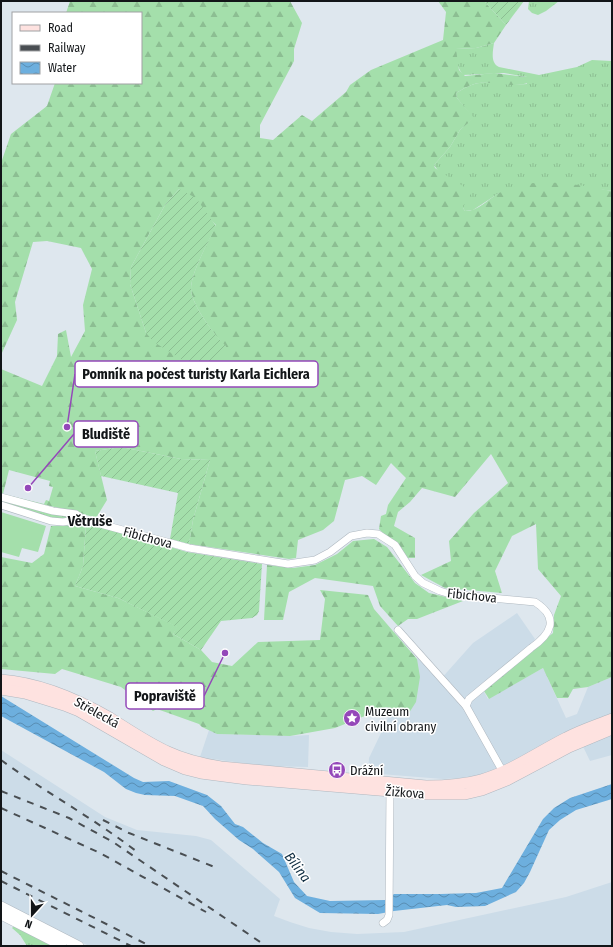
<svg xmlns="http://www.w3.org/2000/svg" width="613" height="947" font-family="'Fira Sans Condensed',sans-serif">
<defs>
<pattern id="grass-tufts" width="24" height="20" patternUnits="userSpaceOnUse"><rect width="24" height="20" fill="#a4dfab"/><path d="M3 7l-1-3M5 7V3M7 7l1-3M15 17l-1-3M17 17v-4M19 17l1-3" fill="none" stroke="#8cbe92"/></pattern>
<pattern id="forest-firs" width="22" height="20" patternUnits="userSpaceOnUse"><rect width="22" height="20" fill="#a4dfab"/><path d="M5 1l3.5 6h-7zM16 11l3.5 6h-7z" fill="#8cbe92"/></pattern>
<pattern id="garden-furrows" width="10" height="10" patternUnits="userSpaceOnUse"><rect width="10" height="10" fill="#a4dfab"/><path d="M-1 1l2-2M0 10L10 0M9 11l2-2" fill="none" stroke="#8cbe92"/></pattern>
<pattern id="water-waves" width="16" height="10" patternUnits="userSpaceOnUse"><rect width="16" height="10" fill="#6dafde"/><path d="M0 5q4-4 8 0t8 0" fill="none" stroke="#588db3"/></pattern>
</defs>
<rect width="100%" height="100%" fill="#dee7ee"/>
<g fill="#ccdce8">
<polygon points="517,613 535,639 532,644 480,685 488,699 543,668 566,718 577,714 588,687 612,677 612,755 590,761 574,728 494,772 463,778 443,779 368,773 369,758 392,710 407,716 417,659 419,657 440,680 473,643"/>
<polygon points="209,730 217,734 290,736 309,735 308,767 266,766 227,761 200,757"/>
<polygon points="1,750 105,817 137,830 196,836 211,840 280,899 274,916 290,922 309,928 331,932 357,934 404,932 566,897 612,882 612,946 89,946 1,901"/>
</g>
<g fill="url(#grass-tufts)">
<polygon points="529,1 559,1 546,11 538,15 532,13 528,9"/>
<path d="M494,43C493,51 490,63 499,67L539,75L577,67L592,60L612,61V191L598,189L499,193L473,210L465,211L463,208V206L434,165L450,147L460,130L473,118L457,98L456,93C463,89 471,84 479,83C495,81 511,86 527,84V77L504,73L463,75C457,67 456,59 456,49L476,48Z"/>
<polygon points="1,499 75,517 58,520 1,503"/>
<polygon points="14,926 53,946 27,946 20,935 12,928"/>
</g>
<g fill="url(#forest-firs)" fill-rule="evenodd">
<path d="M70,1H290L302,23L294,49V61L260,125V138L273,140L302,115L312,121L346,92L350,85L371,70L443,40L446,12L438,1H484L506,25L494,43L476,48L456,49L459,70L465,76L494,73L527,77L530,79V82C514,89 496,81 479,83C471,84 463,89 456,93L457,98L474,118L460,130L450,147L434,165L435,168L472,192L463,206V208L465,211C476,212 488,200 497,194C503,191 511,188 517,186C549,178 580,185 612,191V677L588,687L573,689L568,698H557L543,668L489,699L484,691L553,633L554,615L561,596L538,569L536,524L512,536L495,571L502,593L445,588L421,575L451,561L449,541L474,513L508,483L491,454L455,497L422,488L410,502L398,512L394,526L415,538V558H406L379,529L381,516L386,514L388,505L406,478L391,463L376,485L362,476L345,480L334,521L323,530L298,540L296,558L289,559L189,544L193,520L210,460L181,459L121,447L95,451L107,500L96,518L77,512L1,495V369L42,386L57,356L58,334L66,330L71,357L85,331L83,305L92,269L81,248L47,241L33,242L15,302L17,320L1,355V163L11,134L47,106L55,83H141V13H66ZM179,189L216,225C209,241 191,272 191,289C191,304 215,336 226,347L146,333L130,284L131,267L165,205ZM9,470L50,481L49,486L53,487L49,501L46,500L44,504L3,494Z"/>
<polygon points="86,525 83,566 75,586 118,598 178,627 173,634 201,650 212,662 232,666 258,642 320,640 325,599 320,590 368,595 374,609 417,659 420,677 416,702 407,716 387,707 335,728 290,736 217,734 202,727 199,724 157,709 153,711 121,687 62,669 55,674 1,669 1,557 32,563 44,554 51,526"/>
<polygon points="374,539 387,547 415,583 429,593 463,601 417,619 408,619 398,626 380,606 373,586 315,578 289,592 283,620 264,620 267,565 293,568 315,565 337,554 353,541"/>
</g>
<g fill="url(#garden-furrows)">
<polygon points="484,1 524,1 506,25"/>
<path d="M179,189L196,198L216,226C209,241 191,272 191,289C191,304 215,336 226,346L207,376L154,342L146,333L130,284L131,267L165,205Z"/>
<polygon points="121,447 181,459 210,460 193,520 189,544 170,539 178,493 101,476 95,451"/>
<polygon points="86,525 98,525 187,552 262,564 259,611 257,615 252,618 221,621 201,650 173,634 177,627 118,598 75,586 83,566"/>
</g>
<polygon fill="#a4dfab" points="1,512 46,526 38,552 22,548 19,557 1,552"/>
<polygon fill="url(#water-waves)" points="1,696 134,778 143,782 169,781 207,795 221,806 235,824 243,827 263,843 282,854 294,882 307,896 330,901 385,900 394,894 440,894 476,893 502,888 543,819 554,808 570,798 612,784 612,799 576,810 560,820 549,830 530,872 524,883 516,892 485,906 456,907 447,905 394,911 378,914 320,913 295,898 279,872 253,849 239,840 215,819 203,806 175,796 145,795 136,793 126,789 104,772 1,716"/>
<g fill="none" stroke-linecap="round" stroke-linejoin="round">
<g stroke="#afb8c0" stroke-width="8">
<g id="minor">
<polyline points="1,497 53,511 76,514 82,519"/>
<path d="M1,505L51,521L63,522L82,519L189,548L288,564L315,560L330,552L351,536L367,533L378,534L395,545L415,576L423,583L440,591L450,594L535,602C560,618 551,634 531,648L469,699L466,706L503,772"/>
<polyline points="398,630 466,706"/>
<polyline points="383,923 387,920 389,915 390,789"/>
</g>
</g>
<g stroke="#afb8c0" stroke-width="10">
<g id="tertiary">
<polyline points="1,906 79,946"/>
<polyline points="1,915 62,946"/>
</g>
</g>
<g stroke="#afb8c0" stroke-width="12">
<g id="secondary">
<path d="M1,680C40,683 77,699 110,718C129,730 148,743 168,752C185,760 203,764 221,767L426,786C445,786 463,785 481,780C512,771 538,752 566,738C581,730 597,725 612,719"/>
<polyline points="1,689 25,693 64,705 79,711 164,760 185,769 201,773 247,779 426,794 465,794 482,790 507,780 569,747 612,729"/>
</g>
</g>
<use href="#minor" stroke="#fff" stroke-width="7"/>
<use href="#tertiary" stroke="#fff" stroke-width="9"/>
<use href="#secondary" stroke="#fee2e0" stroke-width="11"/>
<g stroke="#494e52" stroke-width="2" stroke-dasharray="7 7" stroke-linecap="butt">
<path d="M1,760C45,792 93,818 136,851"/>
<polyline points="1,791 69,818 113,842 266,946"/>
<polyline points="1,808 100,853 206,912"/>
<polyline points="103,820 129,833 217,868"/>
<polyline points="1,871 150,946"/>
<polyline points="1,881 131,946"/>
</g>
</g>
<defs>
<g id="sight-disc" transform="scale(0.9)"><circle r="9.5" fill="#9448b9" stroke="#fff"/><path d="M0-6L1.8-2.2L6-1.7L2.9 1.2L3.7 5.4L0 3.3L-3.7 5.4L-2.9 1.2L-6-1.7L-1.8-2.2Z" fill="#fff"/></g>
<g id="bus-disc" transform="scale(0.9)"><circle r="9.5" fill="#9448b9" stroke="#fff"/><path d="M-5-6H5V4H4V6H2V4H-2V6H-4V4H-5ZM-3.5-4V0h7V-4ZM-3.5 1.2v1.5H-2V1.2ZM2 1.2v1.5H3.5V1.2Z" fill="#fff"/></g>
</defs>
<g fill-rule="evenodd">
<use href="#sight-disc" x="352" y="718"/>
<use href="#bus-disc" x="337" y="770"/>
</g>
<g text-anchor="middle" stroke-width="3" stroke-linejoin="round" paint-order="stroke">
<g font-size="13" fill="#121518" stroke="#fff">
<text transform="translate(148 537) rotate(15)" y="5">Fibichova</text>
<text transform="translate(472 595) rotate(6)" y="5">Fibichova</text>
<text transform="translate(97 712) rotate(29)" y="5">Střelecká</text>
<text transform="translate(405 792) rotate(4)" y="5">Žižkova</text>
</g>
<g font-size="13" fill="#121518" stroke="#fff" text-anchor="start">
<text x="365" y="716">Muzeum<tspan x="365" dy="15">civilní obrany</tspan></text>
<text x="350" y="775">Drážní</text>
</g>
<g font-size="14" font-weight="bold" fill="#121518" stroke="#fff">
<text x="90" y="526">Větruše</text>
</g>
<g font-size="14" font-style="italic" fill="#0f2d41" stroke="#fff">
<text transform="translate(298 867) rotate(53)" y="5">Bílina</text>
</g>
</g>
<path fill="none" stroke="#9448b9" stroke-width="1.5" d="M67 427L75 374M28 488L74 434M225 653L204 696"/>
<g fill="#9448b9" stroke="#fff" stroke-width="1.5">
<circle cx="67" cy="427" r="4"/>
<circle cx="28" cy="488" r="4"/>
<circle cx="225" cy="653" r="4"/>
</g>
<g fill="#fff" stroke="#9448b9" stroke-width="1.5">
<rect x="75" y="361" width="243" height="26" rx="4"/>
<rect x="74" y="421" width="64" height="26" rx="4"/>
<rect x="126" y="683" width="78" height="26" rx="4"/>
</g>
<g font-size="14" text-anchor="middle" font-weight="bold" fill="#121518">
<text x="196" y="379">Pomník na počest turisty Karla Eichlera</text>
<text x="106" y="439">Bludiště</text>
<text x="165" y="701">Popraviště</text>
</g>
<rect width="613" height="947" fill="none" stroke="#121518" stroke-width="4"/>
<rect x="12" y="12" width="130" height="72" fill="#ffffff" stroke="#a0a1a3"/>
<rect x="20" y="25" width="20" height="6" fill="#fee2e0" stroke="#a0a1a3"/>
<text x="48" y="32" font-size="12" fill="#121518">Road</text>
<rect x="20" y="45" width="20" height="6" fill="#494e52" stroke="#a0a1a3"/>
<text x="48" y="52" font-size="12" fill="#121518">Railway</text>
<rect x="20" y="62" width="20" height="12" fill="url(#water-waves)" stroke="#a0a1a3"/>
<text x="48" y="72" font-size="12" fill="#121518">Water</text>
<g transform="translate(32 915) rotate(201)" stroke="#ffffff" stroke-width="3" paint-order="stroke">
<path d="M0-3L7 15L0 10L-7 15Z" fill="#121518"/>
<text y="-6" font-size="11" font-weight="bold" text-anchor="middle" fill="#121518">N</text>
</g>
</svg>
